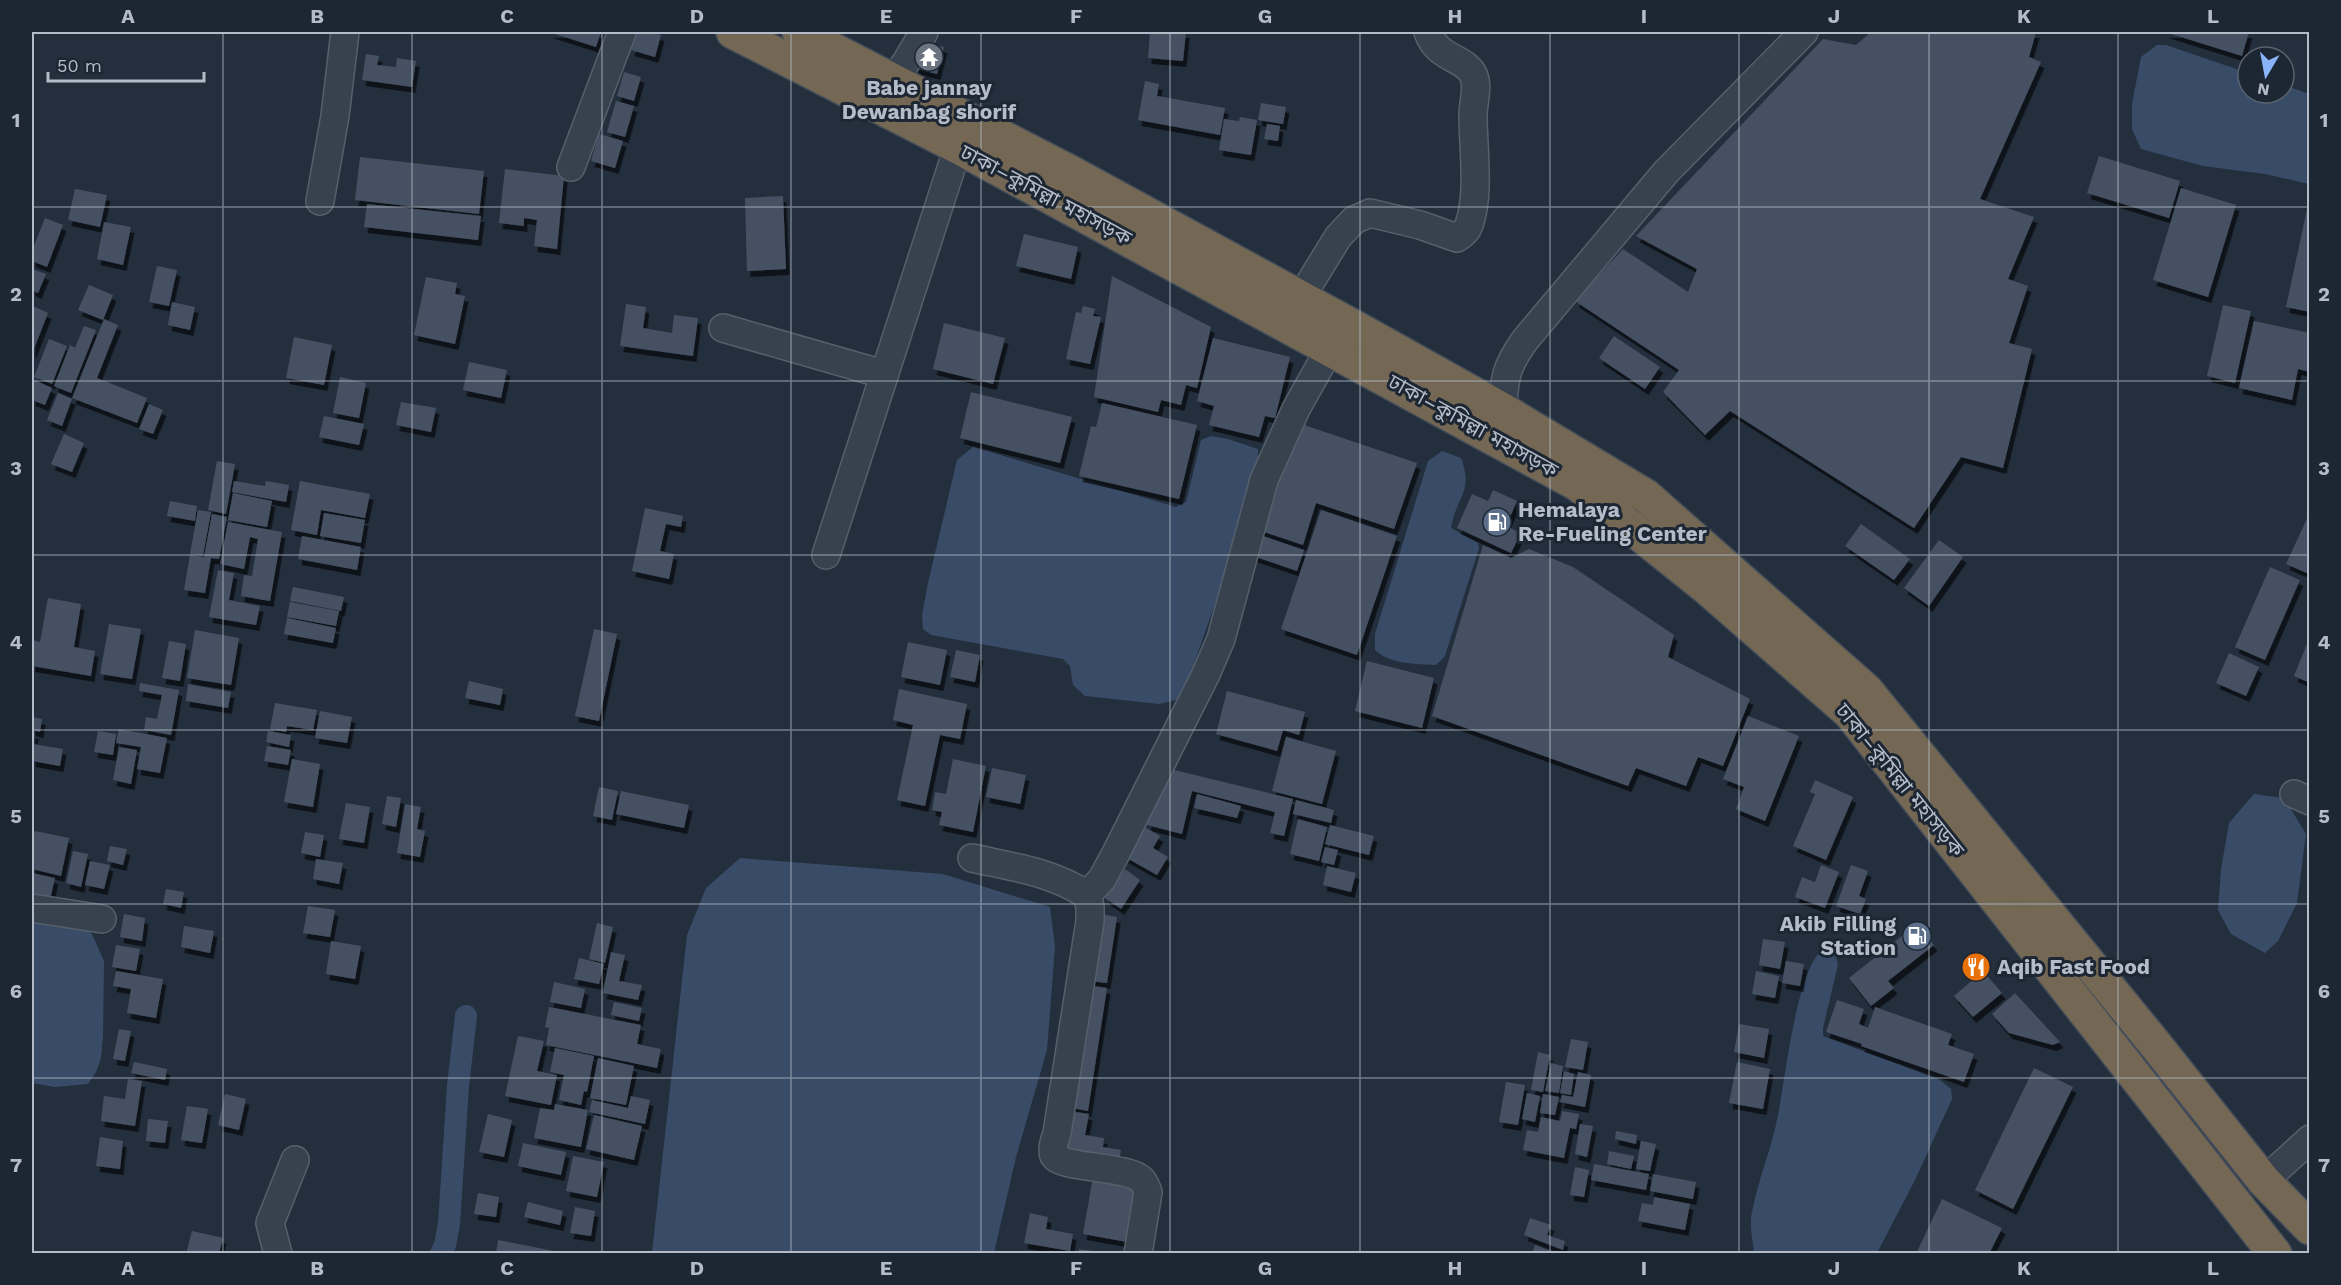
<svg xmlns="http://www.w3.org/2000/svg" width="2341" height="1285" font-family="'Work Sans','Noto Sans Bengali',sans-serif">
<defs>
<filter id="shadow"><feDropShadow dx="3.5" dy="6" stdDeviation="0" flood-color="#0009"/></filter>
</defs>
<rect width="100%" height="100%" fill="#242f3e"/>
<g fill="#394c67">
<polygon points="2157,45 2166,45 2248,73 2248,93 2284,93 2284,85 2309,94 2309,184 2265,174 2203,166 2141,149 2132,129 2132,104 2141,57"/>
<polygon points="1211,436 1228,439 1258,449 1258,462 1230,561 1187,684 1176,700 1159,704 1085,696 1073,685 1070,666 1063,659 931,635 923,629 922,615 928,583 957,460 973,447 1176,507 1186,502 1201,440"/>
<path d="M1442,451L1461,458C1474,491 1456,497 1451,528L1478,543L1479,548L1445,656L1436,665C1416,664 1389,664 1375,650V634L1428,461Z"/>
<polygon points="2254,794 2284,798 2306,834 2297,903 2278,941 2265,953 2231,934 2218,910 2221,869 2229,823"/>
<polygon points="740,858 943,874 1050,907 1055,947 1047,1050 1016,1157 994,1253 652,1253 687,935 706,888"/>
<polygon points="32,919 82,927 92,934 104,961 103,1037 101,1058 96,1072 88,1084 55,1087 32,1083"/>
<path d="M1824,949L1836,956L1838,965L1823,1028V1036L1940,1080L1951,1089L1952,1099L1915,1180L1877,1253H1754C1753,1241 1749,1225 1752,1212C1758,1179 1772,1148 1778,1115C1785,1082 1797,964 1824,949Z"/>
</g>
<g fill="none" stroke-linecap="round" stroke-linejoin="round">
<polyline stroke="#394c67" stroke-width="22" points="441,1254 445,1245 449,1224 458,1086 466,1016"/>
</g>
<g fill="#455162" filter="url(#shadow)">
<polygon points="549,32 601,32 596,47"/>
<polygon points="637,32 649,32 661,35 655,57 631,50"/>
<polygon points="1150,32 1186,32 1183,61 1148,58"/>
<polygon points="1871,32 2036,32 2029,57 2041,62 1980,199 2034,217 2008,279 2028,286 2009,343 2032,349 2003,468 1961,457 1914,528 1730,411 1705,435 1663,392 1679,370 1575,301 1623,249 1688,292 1697,269 1636,236 1823,39 1856,45"/>
<polygon points="2165,32 2249,32 2242,56"/>
<polygon points="921,42 944,47 937,74 914,68"/>
<polygon points="366,54 379,56 377,65 396,67 397,58 416,61 412,87 362,80"/>
<polygon points="624,72 641,77 634,101 617,96"/>
<polygon points="1145,81 1159,84 1157,96 1225,108 1220,135 1138,120"/>
<polygon points="616,101 634,106 625,137 607,132"/>
<polygon points="1261,103 1286,107 1283,124 1258,120"/>
<polygon points="1240,117 1257,120 1251,155 1219,150 1224,119 1239,121"/>
<polygon points="1267,124 1280,126 1278,141 1264,139"/>
<polygon points="599,134 623,141 615,168 591,161"/>
<polygon points="2099,156 2180,181 2169,218 2087,193"/>
<polygon points="360,157 484,171 479,214 355,200"/>
<polygon points="505,169 564,176 557,249 534,246 537,220 524,218 524,226 499,223"/>
<polygon points="2181,188 2236,205 2208,297 2153,280"/>
<polygon points="75,189 107,195 100,227 68,220"/>
<polygon points="783,196 786,269 747,271 745,198"/>
<polygon points="367,204 481,216 478,240 364,227"/>
<polygon points="2307,209 2310,210 2310,312 2286,307"/>
<polygon points="45,218 63,225 47,267 32,261 32,251"/>
<polygon points="104,222 131,227 123,265 97,259"/>
<polygon points="1024,234 1078,247 1071,279 1016,266"/>
<polygon points="157,266 177,270 169,306 149,302"/>
<polygon points="32,269 46,274 38,293 32,290"/>
<polygon points="1112,276 1211,327 1197,388 1186,385 1181,405 1161,400 1158,412 1094,397"/>
<polygon points="426,277 457,283 455,294 465,296 455,344 414,335"/>
<polygon points="89,285 113,295 103,320 78,310"/>
<polygon points="172,302 195,307 190,330 168,325"/>
<polygon points="626,304 646,307 643,328 672,333 674,315 698,318 693,356 620,346"/>
<polygon points="2223,305 2251,311 2235,383 2207,376"/>
<polygon points="33,306 48,313 32,354 32,310"/>
<polygon points="1083,306 1095,309 1093,316 1101,317 1090,364 1066,359 1076,312 1081,313"/>
<polygon points="104,319 118,325 97,378 147,398 137,423 72,398"/>
<polygon points="2254,321 2310,333 2310,372 2298,369 2292,400 2239,388"/>
<polygon points="944,323 1005,338 993,384 933,369"/>
<polygon points="84,326 96,330 71,393 54,386 70,345 75,348"/>
<polygon points="1614,336 1660,367 1645,389 1599,358"/>
<polygon points="294,337 332,345 324,385 286,378"/>
<polygon points="1213,338 1290,357 1275,418 1265,416 1259,437 1209,425 1214,406 1197,401"/>
<polygon points="49,339 67,346 52,384 34,377"/>
<polygon points="469,362 507,370 501,398 463,390"/>
<polygon points="340,377 366,383 359,418 333,413"/>
<polygon points="32,379 52,388 45,405 32,400"/>
<polygon points="971,392 1072,417 1060,463 960,438"/>
<polygon points="58,393 72,399 62,426 47,420"/>
<polygon points="401,402 436,408 431,432 396,425"/>
<polygon points="1102,403 1197,425 1179,499 1079,476 1091,426 1096,427"/>
<polygon points="149,404 163,410 153,434 139,429"/>
<polygon points="324,416 364,424 359,445 319,437"/>
<polygon points="1301,424 1417,463 1394,529 1316,503 1303,545 1255,529 1279,458 1289,461"/>
<polygon points="64,434 84,443 72,472 51,464"/>
<polygon points="217,461 235,464 226,514 208,510"/>
<polygon points="234,481 265,486 266,481 289,485 286,502 232,492"/>
<polygon points="300,481 370,494 365,518 321,510 317,535 291,530"/>
<polygon points="1493,490 1517,501 1506,526 1521,533 1511,553 1457,528 1472,494 1488,501"/>
<polygon points="233,493 272,501 267,527 228,520"/>
<polygon points="170,501 197,506 195,521 167,516"/>
<polygon points="645,508 683,516 681,527 666,524 660,551 674,554 669,579 632,571"/>
<polygon points="198,510 211,512 203,556 190,554"/>
<polygon points="1321,510 1397,536 1357,655 1281,629"/>
<polygon points="2310,512 2310,572 2309,574 2286,564"/>
<polygon points="324,513 365,520 361,543 320,536"/>
<polygon points="212,514 227,517 219,559 211,558 205,593 184,590 190,555 204,557"/>
<polygon points="228,522 282,532 270,601 241,596 244,575 252,576 258,539 250,537 244,569 220,564"/>
<polygon points="1861,524 1910,559 1894,580 1845,546"/>
<polygon points="1260,535 1304,550 1297,571 1253,556"/>
<polygon points="302,536 361,547 357,570 298,559"/>
<polygon points="1939,540 1963,557 1929,606 1904,588"/>
<polygon points="1483,545 1511,558 1529,549 1573,567 1674,635 1668,657 1750,699 1723,766 1698,757 1686,786 1636,768 1628,786 1432,716"/>
<polygon points="2270,567 2300,580 2265,660 2235,647"/>
<polygon points="218,570 234,573 229,600 260,606 256,625 209,617"/>
<polygon points="293,587 344,597 341,611 290,601"/>
<polygon points="48,598 81,604 74,647 95,651 91,676 32,666 32,640 40,642"/>
<polygon points="290,602 339,611 336,626 287,617"/>
<polygon points="287,618 336,628 333,643 284,634"/>
<polygon points="109,624 141,629 132,679 100,674"/>
<polygon points="594,629 617,634 599,721 575,716"/>
<polygon points="195,630 239,638 231,685 187,678"/>
<polygon points="2309,639 2310,639 2310,683 2294,676"/>
<polygon points="169,641 186,644 180,681 162,678"/>
<polygon points="908,642 947,650 940,685 901,677"/>
<polygon points="956,650 980,655 975,682 950,677"/>
<polygon points="2229,653 2259,667 2246,696 2216,683"/>
<polygon points="1367,661 1434,678 1422,728 1355,711"/>
<polygon points="469,681 503,689 500,705 465,698"/>
<polygon points="140,683 179,690 171,735 144,730 146,717 157,719 162,695 139,691"/>
<polygon points="188,684 231,692 228,708 186,701"/>
<polygon points="899,689 967,704 960,739 940,735 925,806 897,800 913,725 893,720"/>
<polygon points="1227,691 1305,712 1299,735 1283,730 1277,751 1216,734"/>
<polygon points="275,703 317,710 313,730 287,726 286,732 270,729"/>
<polygon points="320,711 352,717 347,743 315,738"/>
<polygon points="1748,716 1799,736 1765,821 1736,809 1744,787 1723,779"/>
<polygon points="32,717 42,719 40,732 32,730"/>
<polygon points="119,729 167,738 160,773 137,769 141,747 116,743"/>
<polygon points="98,731 116,734 113,755 94,752"/>
<polygon points="268,731 291,735 289,747 266,742"/>
<polygon points="32,733 35,733 33,744 63,749 60,766 32,761"/>
<polygon points="1286,737 1336,751 1322,804 1272,791"/>
<polygon points="267,746 291,750 288,765 264,761"/>
<polygon points="119,747 137,750 131,784 113,780"/>
<polygon points="292,759 320,764 313,807 284,802"/>
<polygon points="953,759 986,766 973,832 939,825 942,812 932,810 935,792 946,794"/>
<polygon points="1162,767 1293,799 1284,836 1270,833 1275,812 1192,791 1182,834 1147,825"/>
<polygon points="992,768 1026,775 1020,804 986,797"/>
<polygon points="1815,780 1853,797 1826,860 1793,846 1815,794 1810,792"/>
<polygon points="599,787 618,791 612,820 593,816"/>
<polygon points="621,791 689,805 684,828 616,814"/>
<polygon points="1197,794 1241,806 1237,818 1194,808"/>
<polygon points="387,796 401,798 396,827 382,824"/>
<polygon points="1296,800 1334,810 1331,823 1293,814"/>
<polygon points="346,803 370,807 364,843 339,839"/>
<polygon points="405,804 421,807 417,829 425,831 420,857 397,853"/>
<polygon points="1298,819 1327,827 1319,861 1290,854"/>
<polygon points="1330,825 1374,836 1369,855 1325,844"/>
<polygon points="1143,826 1160,836 1153,848 1168,857 1157,875 1125,857"/>
<polygon points="35,831 69,838 61,876 32,869 32,841"/>
<polygon points="305,832 324,835 320,857 301,853"/>
<polygon points="110,846 127,849 123,865 107,861"/>
<polygon points="1325,847 1338,850 1334,865 1321,862"/>
<polygon points="73,851 88,854 81,887 66,883"/>
<polygon points="316,859 343,863 339,884 313,879"/>
<polygon points="90,861 110,865 104,889 85,885"/>
<polygon points="1821,865 1839,872 1825,908 1795,897 1802,877 1815,882"/>
<polygon points="1851,865 1868,871 1859,896 1866,899 1860,914 1836,906"/>
<polygon points="1327,866 1356,873 1351,892 1323,885"/>
<polygon points="1125,869 1140,880 1121,909 1105,898"/>
<polygon points="32,873 55,878 49,904 32,900"/>
<polygon points="166,889 184,892 181,908 163,904"/>
<polygon points="308,906 335,910 330,937 303,933"/>
<polygon points="124,914 145,918 142,941 120,937"/>
<polygon points="1100,914 1117,917 1107,983 1089,981"/>
<polygon points="597,923 613,927 605,963 589,959"/>
<polygon points="1917,924 1934,945 1888,981 1894,988 1871,1006 1849,978"/>
<polygon points="184,926 214,931 210,953 181,947"/>
<polygon points="1763,939 1785,942 1780,969 1759,965"/>
<polygon points="331,941 361,946 355,979 326,974"/>
<polygon points="116,945 140,949 136,971 112,967"/>
<polygon points="611,952 625,955 619,981 642,985 638,1000 603,993"/>
<polygon points="579,958 604,964 599,984 574,979"/>
<polygon points="1786,961 1804,964 1800,986 1782,983"/>
<polygon points="116,971 163,979 156,1018 127,1013 131,989 113,986"/>
<polygon points="1756,971 1779,976 1775,998 1752,994"/>
<polygon points="1983,971 2002,993 1973,1017 1954,996"/>
<polygon points="554,982 585,989 581,1008 550,1002"/>
<polygon points="1086,985 1107,988 1088,1111 1067,1107"/>
<polygon points="2015,993 2060,1042 2053,1045 2009,1033 1992,1014"/>
<polygon points="1837,1000 1864,1009 1859,1024 1868,1028 1875,1007 1952,1034 1948,1045 1974,1054 1964,1082 1861,1046 1862,1044 1826,1032"/>
<polygon points="614,1002 642,1008 639,1021 611,1015"/>
<polygon points="549,1007 641,1025 637,1044 661,1049 657,1068 546,1045 549,1028 545,1027"/>
<polygon points="1739,1024 1769,1029 1764,1058 1734,1052"/>
<polygon points="119,1029 131,1031 125,1061 113,1059"/>
<polygon points="518,1036 544,1041 537,1071 557,1075 551,1105 505,1096"/>
<polygon points="1571,1039 1588,1042 1583,1070 1565,1067"/>
<polygon points="555,1048 594,1056 587,1092 584,1091 581,1105 559,1100 564,1075 550,1072"/>
<polygon points="1538,1052 1550,1055 1543,1092 1531,1090"/>
<polygon points="598,1058 634,1066 626,1105 590,1098"/>
<polygon points="134,1062 167,1069 165,1080 131,1073"/>
<polygon points="1737,1062 1770,1069 1763,1109 1729,1103"/>
<polygon points="1551,1063 1563,1066 1559,1093 1545,1091"/>
<polygon points="2034,1068 2073,1087 2013,1209 1975,1190"/>
<polygon points="1564,1071 1574,1074 1571,1095 1560,1093"/>
<polygon points="1578,1072 1591,1075 1585,1107 1560,1102 1562,1095 1573,1097"/>
<polygon points="128,1079 142,1081 135,1126 101,1121 104,1096 125,1099"/>
<polygon points="1506,1082 1525,1085 1518,1125 1499,1122"/>
<polygon points="1527,1093 1540,1096 1535,1122 1522,1119"/>
<polygon points="225,1094 246,1099 239,1130 218,1125"/>
<polygon points="1543,1094 1559,1097 1555,1115 1540,1113"/>
<polygon points="631,1096 650,1100 645,1124 589,1112 592,1100 628,1108"/>
<polygon points="555,1104 588,1110 581,1147 534,1138 540,1108 554,1110"/>
<polygon points="187,1106 208,1109 202,1143 181,1140"/>
<polygon points="1069,1111 1089,1114 1085,1135 1104,1138 1103,1147 1121,1150 1119,1162 1063,1153"/>
<polygon points="1562,1111 1579,1114 1576,1129 1570,1128 1564,1158 1523,1150 1527,1130 1538,1132 1541,1117 1560,1121"/>
<polygon points="488,1114 512,1120 504,1157 479,1152"/>
<polygon points="594,1115 642,1126 634,1160 586,1149"/>
<polygon points="148,1119 168,1121 165,1143 146,1141"/>
<polygon points="1580,1124 1593,1126 1587,1157 1575,1154"/>
<polygon points="1616,1131 1637,1135 1636,1144 1615,1139"/>
<polygon points="100,1137 123,1141 120,1169 96,1166"/>
<polygon points="1641,1141 1656,1144 1650,1171 1636,1169"/>
<polygon points="523,1143 566,1152 561,1175 518,1166"/>
<polygon points="1609,1151 1634,1156 1631,1169 1607,1164"/>
<polygon points="573,1156 604,1162 597,1197 566,1191"/>
<polygon points="1594,1164 1649,1174 1646,1190 1591,1180"/>
<polygon points="1575,1167 1589,1170 1584,1197 1570,1195"/>
<polygon points="1653,1174 1696,1182 1693,1199 1650,1191"/>
<polygon points="1093,1177 1138,1185 1127,1242 1083,1234"/>
<polygon points="478,1193 499,1197 496,1217 474,1214"/>
<polygon points="1654,1197 1690,1204 1685,1230 1638,1221 1642,1203 1653,1205"/>
<polygon points="1942,1199 2002,1228 1989,1254 1916,1254"/>
<polygon points="528,1202 563,1211 560,1225 524,1217"/>
<polygon points="575,1207 595,1211 591,1236 570,1233"/>
<polygon points="1030,1213 1048,1217 1046,1229 1073,1234 1070,1251 1024,1243"/>
<polygon points="1530,1218 1551,1225 1547,1235 1565,1241 1563,1250 1524,1235"/>
<polygon points="192,1231 223,1238 219,1254 186,1254"/>
<polygon points="498,1240 554,1251 554,1254 496,1254"/>
<polygon points="1535,1245 1556,1253 1556,1254 1532,1254"/>
<polygon points="1079,1249 1099,1252 1099,1254 1078,1254"/>
</g>
<g fill="none" stroke-linecap="round" stroke-linejoin="round">
<g stroke="#565f6c" stroke-width="30">
<g id="minor">
<polyline points="892,80 905,64 924,32"/>
<polyline points="571,167 622,32"/>
<polyline points="320,201 335,116 345,32"/>
<path d="M1300,299L1338,237L1354,220L1370,213L1420,225L1457,238C1462,235 1467,231 1469,225C1480,194 1473,148 1473,115C1473,103 1479,86 1473,74C1464,57 1437,59 1428,32"/>
<polyline points="723,328 883,374"/>
<path d="M1503,410C1504,377 1506,367 1525,340L1666,172L1804,32"/>
<polyline points="826,555 958,147"/>
<polyline points="2294,794 2310,801"/>
<path d="M972,858C1013,867 1052,872 1087,895L1090,907V921L1057,1133C1055,1140 1051,1149 1054,1156C1061,1168 1126,1166 1141,1179C1145,1183 1146,1187 1148,1192L1138,1254"/>
<polyline points="1087,895 1102,879 1116,853 1206,674 1221,639 1264,480 1296,409 1330,348"/>
<polyline points="32,908 102,919"/>
<polyline points="2264,1181 2310,1139"/>
<polyline points="278,1254 270,1223 295,1160"/>
</g>
</g>
<g stroke="#434c59" stroke-width="36">
<g id="highway">
<polyline points="733,32 958,147 1577,484 1708,589 1850,713 2275,1254"/>
<polyline points="799,32 1074,174 1360,330 1503,410 1646,496 1866,690 2155,1044 2264,1181 2310,1228"/>
</g>
</g>
<use href="#minor" stroke="#38414e" stroke-width="27"/>
<use href="#highway" stroke="#746855" stroke-width="33"/>
</g>
<path fill="none" stroke="#b4bcc9" stroke-width="1.5" stroke-opacity="0.55" d="M223,32V1254M412,32V1254M602,32V1254M791,32V1254M981,32V1254M1170,32V1254M1360,32V1254M1550,32V1254M1739,32V1254M1929,32V1254M2118,32V1254M32,207H2310M32,381H2310M32,555H2310M32,730H2310M32,904H2310M32,1078H2310"/>
<defs>
<g id="temple-disc" transform="scale(1.5)"><circle r="9.5" fill="#6b7280" stroke="#1d2633"/><path d="M0-6L5-2H3V0L6.5 2.5H4V6H1.5V3h-3V6H-4V2.5H-6.5L-3 0V-2H-5Z" fill="#fff"/></g>
<g id="fuel-disc" transform="scale(1.5)"><circle r="9.5" fill="#5c6f8a" stroke="#1d2633"/><path d="M-5.5-6h7V0h2V4h1.3V-2.5L3-4.5l.8-.8L6-3V5H2.5V1h-1V6h-7ZM-4.2-4.7v3.2H.2V-4.7Z" fill="#fff"/></g>
<g id="restaurant-disc" transform="scale(1.5)"><circle r="9.5" fill="#e8710a" stroke="#1d2633"/><path d="M-5-6h1v4h1v-4h1v4h1v-4h1v5L-1.5 .5V6h-2V.5L-5-1ZM5-6V6H3V1.5H1.5Q1.5-4 5-6Z" fill="#fff"/></g>
</defs>
<g fill-rule="evenodd">
<use href="#temple-disc" x="929" y="57"/>
<use href="#fuel-disc" x="1497" y="522"/>
<use href="#fuel-disc" x="1917" y="936"/>
<use href="#restaurant-disc" x="1976" y="967"/>
</g>
<g text-anchor="middle" stroke-width="6" stroke-linejoin="round" paint-order="stroke">
<g font-size="21" font-weight="bold" fill="#b4bcc9" stroke="#1d2633" text-anchor="start">
<text x="929" y="95" text-anchor="middle">Babe jannay<tspan x="929" dy="24">Dewanbag shorif</tspan></text>
<text x="1518" y="517">Hemalaya<tspan x="1518" dy="24">Re-Fueling Center</tspan></text>
<text x="1896" y="931" text-anchor="end">Akib Filling<tspan x="1896" dy="24">Station</tspan></text>
<text x="1997" y="974">Aqib Fast Food</text>
</g>
<g font-size="21" fill="#b4bcc9" stroke="#1d2633">
<text transform="translate(1046 195) rotate(28)" y="7">ঢাকা–কুমিল্লা মহাসড়ক</text>
<text transform="translate(1473 426) rotate(29)" y="7">ঢাকা–কুমিল্লা মহাসড়ক</text>
<text transform="translate(1900 780) rotate(51)" y="7">ঢাকা–কুমিল্লা মহাসড়ক</text>
</g>
</g>
<rect width="2341" height="1285" fill="none" stroke="#1d2633" stroke-width="66"/>
<g transform="translate(2266 75) rotate(190)"><circle r="28" fill="#1d2633" stroke="#59626f" stroke-width="1.5"/>
<path d="M0-4.5L10 22L0 15L-10 22Z" fill="#8ab4f8"/>
<text y="-9" font-size="16" font-weight="bold" text-anchor="middle" fill="#b4bcc9">N</text>
</g>
<path d="M48 72v9h156v-9" fill="none" stroke="#b4bcc9" stroke-width="3"/>
<text x="57" y="72" font-size="18" fill="#b4bcc9" stroke="#1d2633" stroke-width="4.5" paint-order="stroke">50 m</text>
<rect x="33" y="33" width="2275" height="1219" fill="none" stroke="#b4bcc9" stroke-width="2"/>
<g font-size="20" text-anchor="middle" font-weight="bold" fill="#b4bcc9">
<text x="128" y="23">A</text>
<text x="317" y="23">B</text>
<text x="507" y="23">C</text>
<text x="697" y="23">D</text>
<text x="886" y="23">E</text>
<text x="1076" y="23">F</text>
<text x="1265" y="23">G</text>
<text x="1455" y="23">H</text>
<text x="1644" y="23">I</text>
<text x="1834" y="23">J</text>
<text x="2024" y="23">K</text>
<text x="2213" y="23">L</text>
<text x="16" y="127">1</text>
<text x="2324" y="127">1</text>
<text x="16" y="301">2</text>
<text x="2324" y="301">2</text>
<text x="16" y="475">3</text>
<text x="2324" y="475">3</text>
<text x="16" y="649">4</text>
<text x="2324" y="649">4</text>
<text x="16" y="823">5</text>
<text x="2324" y="823">5</text>
<text x="16" y="998">6</text>
<text x="2324" y="998">6</text>
<text x="16" y="1172">7</text>
<text x="2324" y="1172">7</text>
<text x="128" y="1275">A</text>
<text x="317" y="1275">B</text>
<text x="507" y="1275">C</text>
<text x="697" y="1275">D</text>
<text x="886" y="1275">E</text>
<text x="1076" y="1275">F</text>
<text x="1265" y="1275">G</text>
<text x="1455" y="1275">H</text>
<text x="1644" y="1275">I</text>
<text x="1834" y="1275">J</text>
<text x="2024" y="1275">K</text>
<text x="2213" y="1275">L</text>
</g>
</svg>
